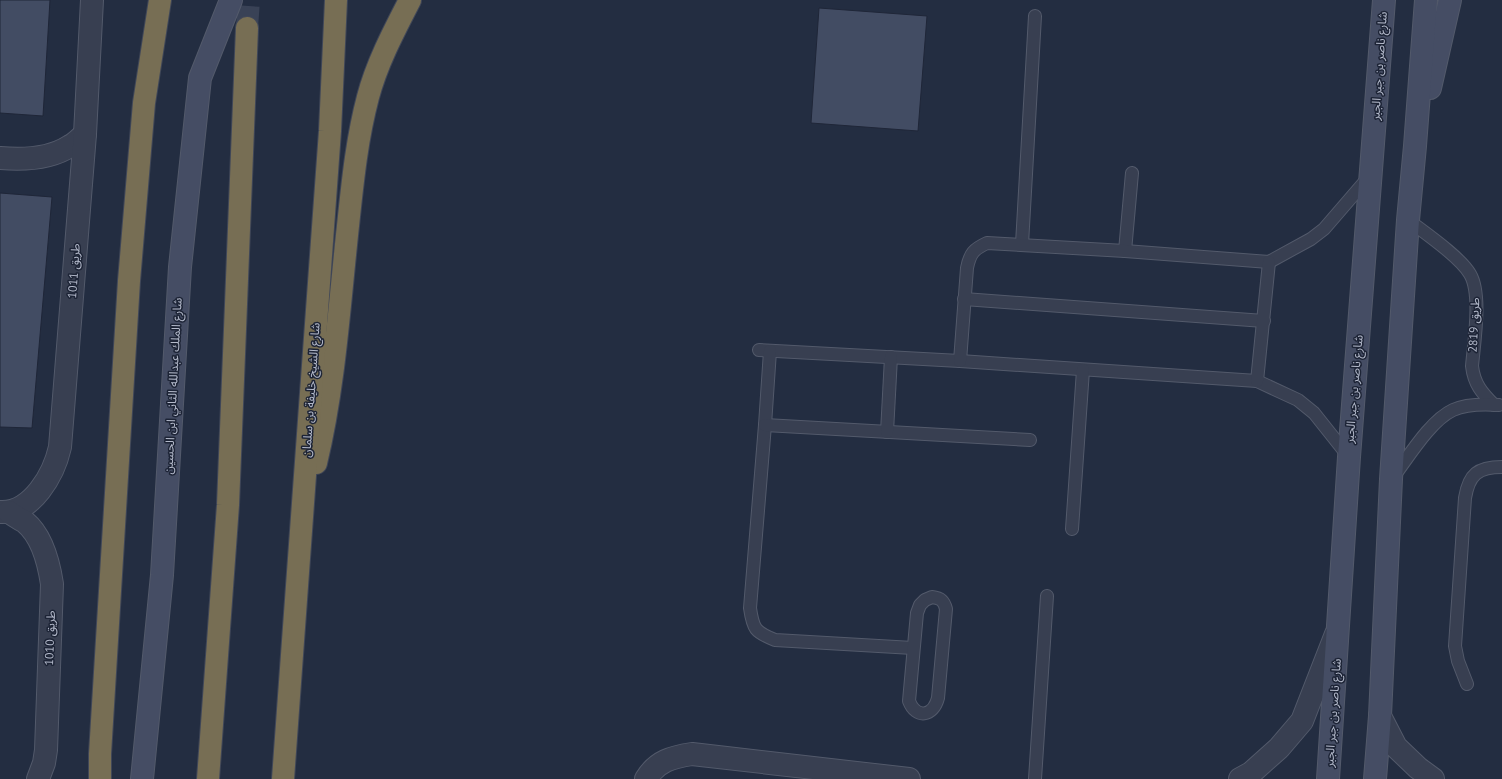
<svg xmlns="http://www.w3.org/2000/svg" width="1502" height="779" font-family="'PT Sans','Noto Sans Arabic',sans-serif">
<rect width="100%" height="100%" fill="#232d41"/>
<g fill="#424c63" stroke="#1f2638">
<polygon points="0,0 50,0 43,116 0,113"/>
<polygon points="819,8 927,16 918,131 811,123"/>
<polygon points="0,193 52,197 32,428 0,427"/>
</g>
<g fill="none" stroke-linecap="round" stroke-linejoin="round">
<polyline stroke="#394256" stroke-width="22" stroke-dasharray="22 11" stroke-linecap="butt" points="247,28 249,0"/>
<g stroke="#535a6b" stroke-width="14">
<g id="service">
<path d="M1408,220C1425,233 1460,257 1470,274C1482,294 1474,343 1472,366C1474,384 1482,393 1494,405"/>
<polyline points="1022,244 1035,16"/>
<polyline points="1125,251 1132,173"/>
<polyline points="964,299 1264,321"/>
<polyline points="759,350 960,361 1257,381 1298,400 1314,413 1349,457"/>
<path d="M770,351L765,425L750,608C753,629 755,632 775,640L913,648"/>
<path d="M960,361L967,268C970,253 974,249 987,243L1125,251L1269,262L1311,239L1324,229L1368,178"/>
<polyline points="1257,381 1269,262"/>
<polyline points="765,425 1030,440"/>
<polyline points="887,432 891,357"/>
<path d="M1394,476C1409,456 1431,420 1453,410C1466,404 1485,404 1499,405"/>
<polyline points="1072,529 1083,370"/>
<path d="M932,597C941,598 944,601 946,609L938,698C933,717 916,719 909,701L917,613L920,605L925,600Z"/>
<path d="M1467,684L1458,661L1455,646L1465,498C1469,474 1478,467 1502,467"/>
<polyline points="1035,779 1047,596"/>
</g>
</g>
<g stroke="#535a6b" stroke-width="24">
<g id="minor">
<path d="M0,158C23,160 50,159 70,146C76,143 80,138 85,134"/>
<path d="M0,512C32,514 54,474 60,447L85,134L92,0"/>
<path d="M9,512C14,516 20,519 25,522C42,536 49,564 52,584L46,750L44,763L38,779"/>
<polyline points="1380,716 1396,747 1418,768 1433,779"/>
<path d="M646,779C657,761 672,757 692,754L909,779"/>
<polyline points="1240,779 1251,773 1279,748 1302,721 1336,634"/>
</g>
</g>
<g stroke="#535a6b" stroke-width="24">
<g id="secondary">
<polyline points="1430,88 1450,0"/>
<polyline points="142,779 162,575 180,267 200,78 231,0"/>
<polyline points="1328,779 1349,457 1384,0"/>
<polyline points="1375,779 1380,716 1391,479 1408,220 1415,146 1426,0"/>
</g>
</g>
<g stroke="#404758" stroke-width="24">
<g id="motorway">
<path d="M316,463C334,388 339,311 347,235C352,189 356,142 368,97C377,63 394,31 410,0"/>
<polyline points="100,779 100,754 129,281 144,103 160,0"/>
<polyline points="208,779 228,505 247,28"/>
<polyline points="283,779 330,131 336,0"/>
</g>
</g>
<use href="#service" stroke="#383f51" stroke-width="12"/>
<use href="#minor" stroke="#383f51" stroke-width="22"/>
<use href="#secondary" stroke="#454d64" stroke-width="22"/>
<use href="#motorway" stroke="#776e54" stroke-width="22"/>
</g>
<g text-anchor="middle" stroke-width="3" stroke-linejoin="round" paint-order="stroke">
<g font-size="12" fill="#b4bacb" stroke="#1d2436">
<text transform="translate(1379 66) rotate(-86)" y="4">شارع ناصر بن جبر الجبر</text>
<text transform="translate(74 271) rotate(-86)" y="4">طريق 1011</text>
<text transform="translate(1474 325) rotate(-87)" y="4">طريق 2819</text>
<text transform="translate(173 386) rotate(-87)" y="4">شارع الملك عبدالله الثاني ابن الحسين</text>
<text transform="translate(1354 389) rotate(-85)" y="4">شارع ناصر بن جبر الجبر</text>
<text transform="translate(311 390) rotate(-86)" y="4">شارع الشيخ خليفة بن سلمان</text>
<text transform="translate(50 638) rotate(-88)" y="4">طريق 1010</text>
<text transform="translate(1333 713) rotate(-86)" y="4">شارع ناصر بن جبر الجبر</text>
</g>
</g>
</svg>
